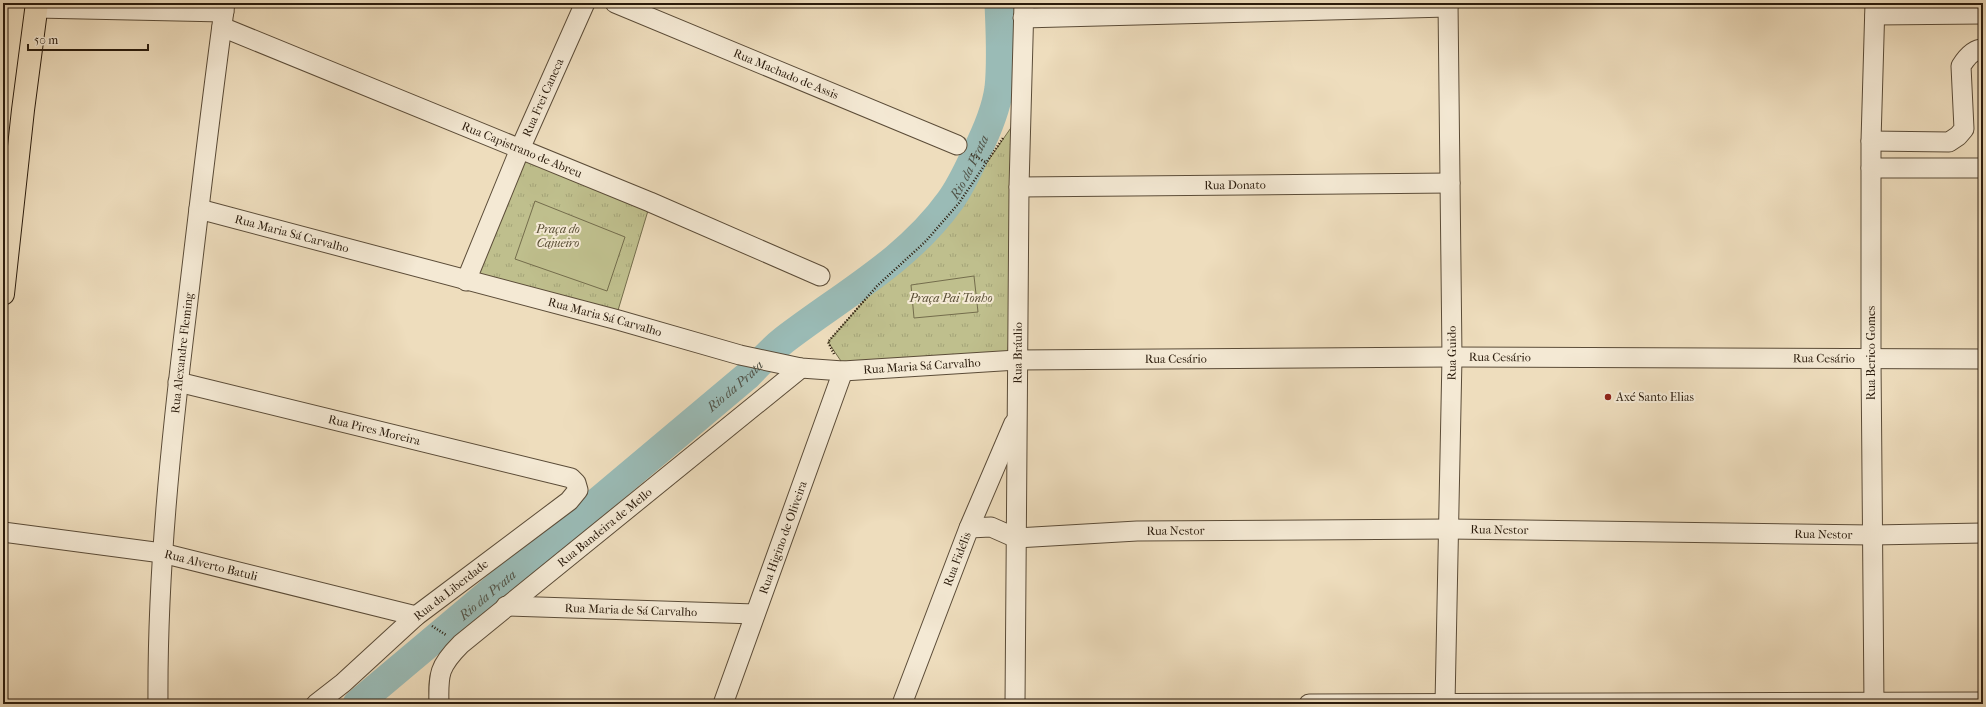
<svg xmlns="http://www.w3.org/2000/svg" width="1986" height="707" font-family="'IM FELL French Canon',serif">
<defs>
<pattern id="park-tufts" width="24" height="20" patternUnits="userSpaceOnUse"><rect width="24" height="20" fill="#bfbf8d"/><path d="M3 7l-1-3M5 7V3M7 7l1-3M15 17l-1-3M17 17v-4M19 17l1-3" fill="none" stroke="#a4a478"/></pattern>
</defs>
<rect width="100%" height="100%" fill="#eeddbd"/>
<filter id="stains"><feTurbulence type="fractalNoise" baseFrequency=".005" numOctaves="4"/><feColorMatrix values="0 0 0 0 .2 0 0 0 0 .09 0 0 0 0 .02 0 0 0 .5 -.17"/></filter>
<radialGradient id="worn" r=".72"><stop offset=".6" stop-color="#630" stop-opacity="0"/><stop offset="1" stop-color="#630" stop-opacity=".3"/></radialGradient>
<g fill="url(#park-tufts)" stroke="#746d4c">
<polygon points="1017,119 1008,354 843,364 828,342 877,286 926,241 959,203"/>
<polygon points="522,151 650,204 616,317 470,279"/>
</g>
<g fill="#bfbf8d" stroke="#746d4c">
<polygon points="535,201 625,237 607,291 515,259"/>
<polygon points="974,276 978,312 914,318 911,285"/>
</g>
<g fill="none" stroke-linecap="round" stroke-linejoin="round">
<path stroke="#9abbb6" stroke-width="29" id="s1" d="M357,704L747,376C759,364 770,351 784,340C841,296 907,261 950,201C961,186 968,170 976,153C986,133 996,111 999,88C1002,60 1000,31 999,3"/>
<g stroke="#5b4c38" stroke-width="21">
<g id="minor">
<path id="s2" d="M615,3L957,145"/>
<polyline points="36,8 224,12"/>
<polyline points="1875,15 1983,14"/>
<polyline points="1023,18 1448,7"/>
<path id="s3" d="M222,27L650,202L820,276"/>
<path d="M1871,141L1949,142L1958,136L1964,129L1961,66C1966,58 1973,49 1983,49"/>
<polyline points="1871,168 1983,168"/>
<path id="s4" d="M1019,187L1450,183"/>
<path id="s5" d="M199,209L618,320L740,355L801,368L843,371L1017,360L1452,357L1983,359"/>
<path id="s6" d="M466,281L520,149L585,3"/>
<path id="s7" d="M178,382L571,478L576,483L578,490L569,501L416,616L343,683L316,704"/>
<path id="s8" d="M969,528L991,527L1016,538L1137,531L1448,529L1872,535L1983,533"/>
<path id="s9" d="M3,532L162,553L416,616"/>
<path id="s10" d="M506,606L755,614"/>
<path id="s11" d="M158,704C157,572 171,440 187,309C199,207 211,105 225,3"/>
<path id="s12" d="M439,704C438,674 439,666 461,644L801,368"/>
<path id="s13" d="M723,704L843,371"/>
<path id="s14" d="M902,704L969,528L1014,423"/>
<path id="s15" d="M1015,704L1019,187L1024,3"/>
<polyline points="1309,704 1983,702"/>
<path id="s16" d="M1445,704L1452,357L1448,3"/>
<polyline points="1874,704 1871,360 1871,141 1875,3"/>
</g>
</g>
<g stroke="#2a1b0c" stroke-width="24">
<polyline id="major" points="3,294 23,110 37,3"/>
</g>
<g stroke="#2a1b0c" stroke-width="2.5" stroke-dasharray="1 2" stroke-linecap="butt">
<polyline points="971,154 987,163"/>
<polyline points="834,354 828,342 877,286 926,241 959,203 1003,138"/>
<polyline points="432,626 446,635"/>
</g>
<use href="#minor" stroke="#f4e9d4" stroke-width="19"/>
<use href="#major" stroke="#eeddbd" stroke-width="22"/>
</g>
<circle fill="#8f2418" stroke="#f4e9d4" stroke-width="1.5" cx="1608" cy="397" r="4"/>
<g text-anchor="middle" stroke-width="4" stroke-linejoin="round" paint-order="stroke">
<g font-size="12" fill="#2a1b0c" stroke="#f4e9d4">
<text dy="4" stroke="none"><textPath href="#s2" startOffset="185">Rua Machado de Assis</textPath></text>
<text dy="4" stroke="none"><textPath href="#s6" startOffset="199">Rua Frei Caneca</textPath></text>
<text dy="4" stroke="none"><textPath href="#s3" startOffset="324">Rua Capistrano de Abreu</textPath></text>
<text dy="4" stroke="none"><textPath href="#s4" startOffset="216">Rua Donato</textPath></text>
<text dy="4" stroke="none"><textPath href="#s5" startOffset="96">Rua Maria Sá Carvalho</textPath></text>
<text dy="4" stroke="none"><textPath href="#s5" startOffset="420">Rua Maria Sá Carvalho</textPath></text>
<text dy="4" stroke="none"><textPath href="#s11" startOffset="352">Rua Alexandre Fleming</textPath></text>
<text dy="4" stroke="none"><textPath href="#s15" startOffset="351">Rua Bráulio</textPath></text>
<text transform="translate(1871 353) rotate(-90)" y="4">Rua Berico Gomes</text>
<text dy="4" stroke="none"><textPath href="#s16" startOffset="351">Rua Guido</textPath></text>
<text dy="4" stroke="none"><textPath href="#s5" startOffset="1322">Rua Cesário</textPath></text>
<text dy="4" stroke="none"><textPath href="#s5" startOffset="998">Rua Cesário</textPath></text>
<text dy="4" stroke="none"><textPath href="#s5" startOffset="1646">Rua Cesário</textPath></text>
<text dy="4" stroke="none"><textPath href="#s5" startOffset="744">Rua Maria Sá Carvalho</textPath></text>
<text dy="4" stroke="none"><textPath href="#s7" startOffset="202">Rua Pires Moreira</textPath></text>
<text dy="4" stroke="none"><textPath href="#s12" startOffset="252">Rua Bandeira de Mello</textPath></text>
<text dy="4" stroke="none"><textPath href="#s8" startOffset="533">Rua Nestor</textPath></text>
<text dy="4" stroke="none"><textPath href="#s8" startOffset="209">Rua Nestor</textPath></text>
<text dy="4" stroke="none"><textPath href="#s8" startOffset="857">Rua Nestor</textPath></text>
<text dy="4" stroke="none"><textPath href="#s13" startOffset="177">Rua Higino de Oliveira</textPath></text>
<text dy="4" stroke="none"><textPath href="#s14" startOffset="155">Rua Fidélis</textPath></text>
<text dy="4" stroke="none"><textPath href="#s9" startOffset="211">Rua Alverto Batuli</textPath></text>
<text transform="translate(451 590) rotate(-38)" y="4">Rua da Liberdade</text>
<text dy="4" stroke="none"><textPath href="#s10" startOffset="125">Rua Maria de Sá Carvalho</textPath></text>
</g>
<g font-size="12" font-style="italic" fill="#574c33" stroke="#f4e9d4">
<text x="558" y="233">Praça do<tspan x="558" dy="14">Cajueiro</tspan></text>
<text x="951" y="302">Praça Pai Tonho</text>
</g>
<g font-size="12" fill="#2a1b0c" stroke="#f4e9d4" text-anchor="start">
<text x="1616" y="401">Axé Santo Elias</text>
</g>
<g font-size="13" font-style="italic" fill="#515348" stroke="#f4e9d4">
<text dy="5" stroke="none"><textPath href="#s1" startOffset="818">Rio da Prata</textPath></text>
<text dy="5" stroke="none"><textPath href="#s1" startOffset="494">Rio da Prata</textPath></text>
<text dy="5" stroke="none"><textPath href="#s1" startOffset="170">Rio da Prata</textPath></text>
</g>
</g>
<rect width="1986" height="707" fill="none" stroke="#eeddbd" stroke-width="16"/>
<rect x="4" y="4" width="1978" height="699" fill="none" stroke="#2a1b0c" stroke-width="2"/>
<rect x="8" y="8" width="1970" height="691" fill="none" stroke="#2a1b0c"/>
<path d="M28 44v6h120v-6" fill="none" stroke="#2a1b0c" stroke-width="2"/>
<text x="34" y="44" font-size="12" fill="#2a1b0c" stroke="#f4e9d4" stroke-width="3" paint-order="stroke">50 m</text>
<rect width="100%" height="100%" filter="url(#stains)"/>
<rect width="100%" height="100%" fill="url(#worn)"/>
</svg>
